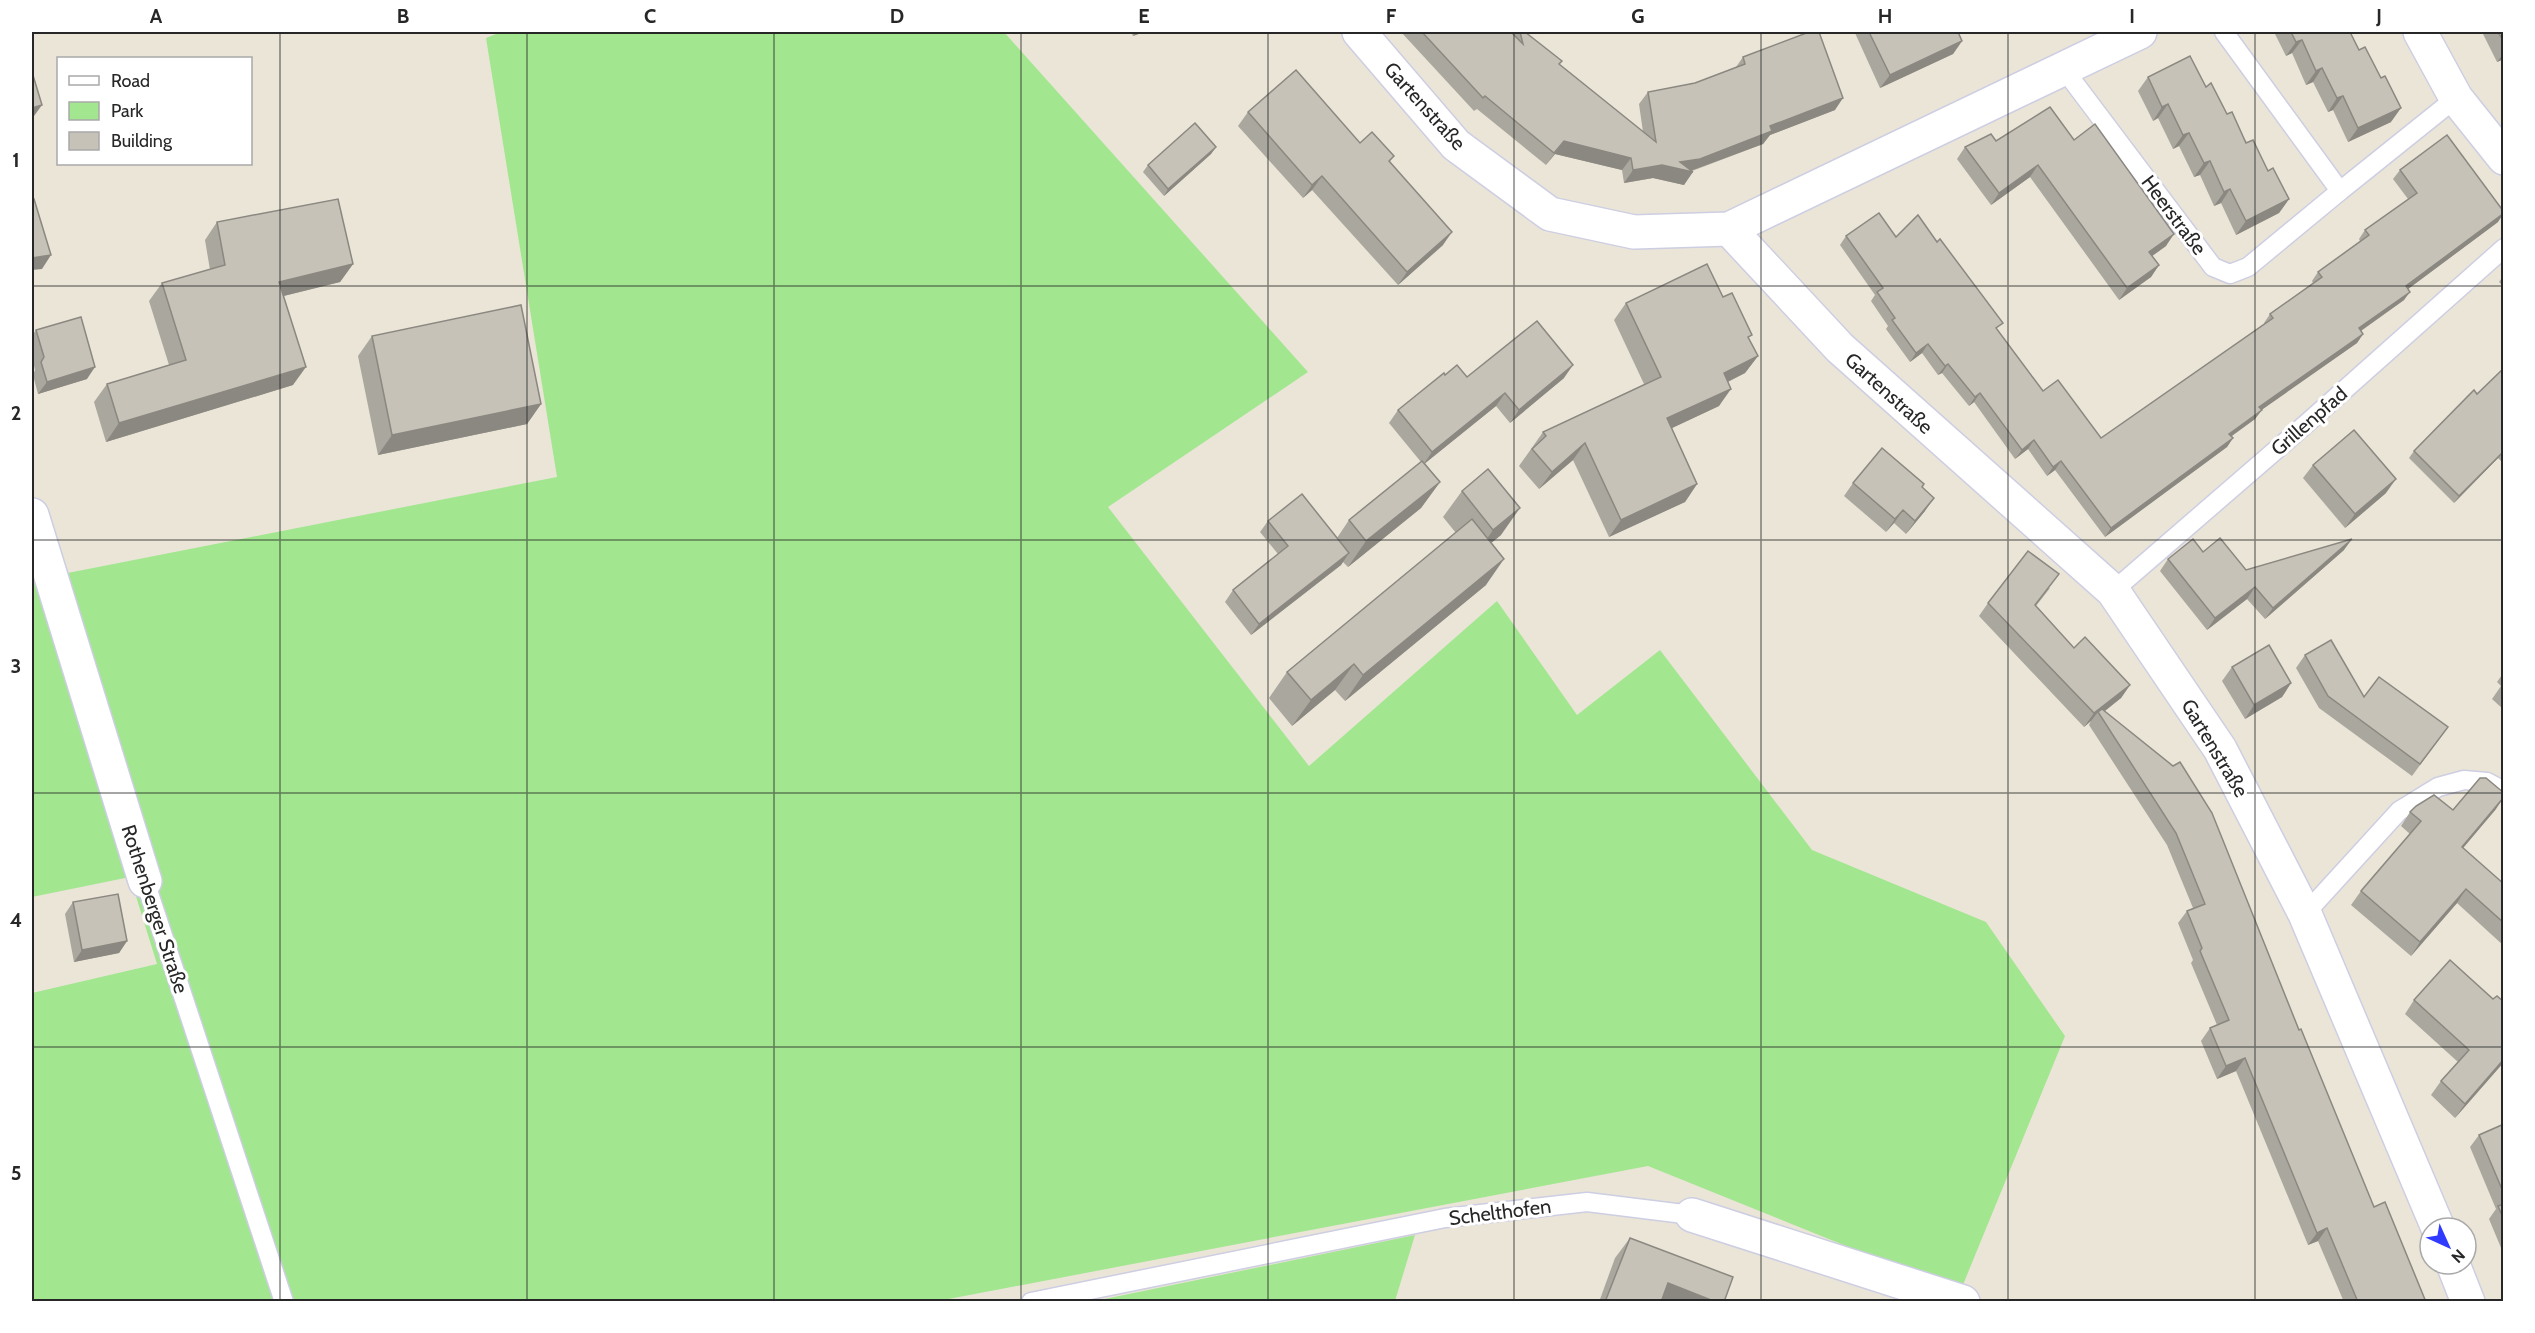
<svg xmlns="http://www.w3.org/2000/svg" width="2535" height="1333" font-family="Cabin,sans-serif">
<rect width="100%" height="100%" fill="#ebe5d8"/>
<g fill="#a2e690">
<polygon points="501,32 1004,32 1308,372 1108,507 1309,766 1497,601 1577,715 1660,650 1812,850 1986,922 2065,1036 1960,1292 1648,1166 938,1301 32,1302 32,993 157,964 130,877 32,897 32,580 557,477 486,38"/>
<polygon points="1415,1235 1395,1301 1095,1301"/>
</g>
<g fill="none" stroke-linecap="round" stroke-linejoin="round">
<g stroke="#cdcee2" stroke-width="21">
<g id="lane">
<polyline points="2063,68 2213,267 2230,274 2248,267 2340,191 2224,32"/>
<polyline points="2340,191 2456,98"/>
<polyline points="2113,591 2306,424 2504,248"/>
<polyline points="145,881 284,1302"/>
<polyline points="2305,914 2399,811 2438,787 2464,780 2487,782 2504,791"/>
<polyline points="1031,1302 1445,1218 1587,1202 1692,1215"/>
</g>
</g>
<g stroke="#cdcee2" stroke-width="36">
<g id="street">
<polyline points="1359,32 1456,145 1550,214 1634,232 1729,229 2140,32"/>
<polyline points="2420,32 2456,98 2504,158"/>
<polyline points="1729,229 1840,348 2113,591 2220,749 2305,914 2438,1228"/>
<polyline points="32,515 145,881"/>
<polyline points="1692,1215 1963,1302"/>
<polyline points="2453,1264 2468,1302"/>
</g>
</g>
<use href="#lane" stroke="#fff" stroke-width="18"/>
<use href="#street" stroke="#fff" stroke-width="33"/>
</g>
<g fill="#aaa79e">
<polygon points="1131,32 1144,32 1133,36"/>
<polygon points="1401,32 1511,32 1514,35 1516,32 1525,32 1559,64 1643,132 1639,104 1648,92 1695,83 1736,67 1743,57 1835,110 1770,135 1763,144 1692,171 1684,185 1653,178 1624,183 1622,170 1555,154 1546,165 1477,109 1474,111"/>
<polygon points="1856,32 1958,32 1962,41 1953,54 1880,88 1855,33"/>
<polygon points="2274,32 2350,32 2391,122 2348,142 2333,110 2328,112 2313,82 2306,85 2292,53 2286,56"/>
<polygon points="2482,32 2504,32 2504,59 2497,62"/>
<polygon points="2148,77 2206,87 2289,199 2279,213 2236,235 2221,203 2214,206 2200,175 2194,177 2179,146 2173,149 2158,118 2153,121 2138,91"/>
<polygon points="1248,112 1360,143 1394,156 1390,161 1443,245 1398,285 1312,190 1303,198 1238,126"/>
<polygon points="2074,140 2166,246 2152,256 2159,265 2151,277 2119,300 2030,177 1991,205 1957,159 1965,147 1996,141"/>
<polygon points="1216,147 1211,154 1164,196 1143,172 1148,165"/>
<polygon points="2400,170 2498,222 2408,289 2404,300 2361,331 2363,334 2357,343 2261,410 2255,419 2232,436 2233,438 2227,447 2105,537 2055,470 2047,476 2028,449 2015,459 1974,402 1969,406 1942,373 1938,375 1922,353 1910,362 1886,329 1888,326 1871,301 1875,295 1840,245 1846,236 1896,237 1998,330 2043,391 2101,438 2264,324 2264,323 2270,314 2313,283 2312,281 2318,272 2360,241 2359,239 2365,230 2408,199 2393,179"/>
<polygon points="217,222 353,264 340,282 284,296 293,385 106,442 94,402 107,384 169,365 149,301 162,283 210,270 205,240"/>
<polygon points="2504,275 2504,287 2499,282"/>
<polygon points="1723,297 1749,339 1758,356 1745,373 1728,382 1719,406 1672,428 1697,484 1685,502 1609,537 1573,460 1539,489 1519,466 1543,432 1644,384 1614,320 1626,303"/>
<polygon points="36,330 87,379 38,394 33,375 35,370 32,357 32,336"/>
<polygon points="372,336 541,404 527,424 378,455 358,356"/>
<polygon points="2504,368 2503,463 2498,458 2454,503 2409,458 2414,451 2477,394"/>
<polygon points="1445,375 1467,377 1564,378 1510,423 1496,406 1425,463 1440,482 1421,508 1348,567 1343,562 1341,565 1251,635 1225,602 1233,590 1278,554 1260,532 1268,521 1337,538 1349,520 1421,462 1389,423 1398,410"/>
<polygon points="2313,465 2386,493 2345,528 2303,478"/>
<polygon points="1853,483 1922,487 1925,511 1906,534 1894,523 1886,532 1844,496"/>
<polygon points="1462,491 1501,535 1491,543 1486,585 1345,701 1335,690 1292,726 1269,698 1287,672 1456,533 1443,517"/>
<polygon points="2344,550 2265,619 2247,599 2207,630 2160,571 2168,559 2203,552 2246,570"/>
<polygon points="2050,588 2036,606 2074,648 2130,685 2121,698 2104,711 2299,1030 2374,1207 2426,1302 2344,1302 2318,1241 2308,1245 2236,1071 2217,1079 2201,1041 2210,1028 2217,1025 2191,963 2193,960 2178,923 2187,911 2193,908 2167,845 2089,725 2091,721 2084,727 1979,616 1988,603"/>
<polygon points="2305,655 2364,697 2448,727 2412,776 2319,708 2296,668"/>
<polygon points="2232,667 2291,683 2282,697 2245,719 2222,681"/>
<polygon points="2504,672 2504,710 2492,699 2501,686 2497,682"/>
<polygon points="2496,809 2463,848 2504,884 2504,946 2457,903 2411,956 2351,905 2361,891 2410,834 2401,826 2410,812"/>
<polygon points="73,902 127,941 119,953 74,962 65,914"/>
<polygon points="2414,1000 2504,1062 2455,1118 2431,1095 2441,1081 2458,1062 2405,1014"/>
<polygon points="2504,1124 2504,1255 2489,1219 2496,1209 2470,1147 2479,1135"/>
<polygon points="1630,1238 1724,1302 1599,1302 1615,1258"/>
</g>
<g fill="#8b8881">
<polygon points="1136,32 1144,32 1133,36"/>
<polygon points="2302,40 2292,53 2286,56 2296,42"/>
<polygon points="1962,41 1953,54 1880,88 1890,75"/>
<polygon points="2504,53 2504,59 2497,62"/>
<polygon points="2322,68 2313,82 2306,85 2316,71"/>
<polygon points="2343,96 2333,110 2328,112 2337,98"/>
<polygon points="1843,98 1835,110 1770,135 1763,144 1690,171 1693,172 1684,185 1653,178 1624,183 1633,170 1680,162 1770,126"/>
<polygon points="2168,104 2158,118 2153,121 2162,107"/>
<polygon points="42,105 34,116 32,117 32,108"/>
<polygon points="2401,108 2391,122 2348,142 2358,128"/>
<polygon points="2189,133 2179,146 2173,149 2183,135"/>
<polygon points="1564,141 1631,158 1622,170 1555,154 1546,165"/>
<polygon points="1216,147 1211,154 1164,196 1168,189"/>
<polygon points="2210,161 2200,175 2194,177 2204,163"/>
<polygon points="2038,165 2030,177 1991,205 1999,193"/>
<polygon points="1322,176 1312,190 1303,198 1312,185"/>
<polygon points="2230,189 2221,203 2214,206 2224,192"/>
<polygon points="2289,199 2279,213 2236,235 2246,221"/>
<polygon points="2504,213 2498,222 2400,295 2406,286"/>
<polygon points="1452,232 1443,245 1398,285 1407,272"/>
<polygon points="2174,234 2166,246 2141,264 2149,252"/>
<polygon points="51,255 42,269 32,270 32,258"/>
<polygon points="353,264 340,282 267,300 279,282"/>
<polygon points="2159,265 2151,277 2119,300 2127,288"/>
<polygon points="2410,292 2404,300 2352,337 2359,328"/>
<polygon points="2363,334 2357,343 2253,416 2259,407"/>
<polygon points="1928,344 1922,353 1910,362 1916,353"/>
<polygon points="1758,356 1745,373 1711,390 1724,373"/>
<polygon points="1948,364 1942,373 1938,375 1945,366"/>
<polygon points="1573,365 1564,378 1510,423 1519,410"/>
<polygon points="95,367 87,379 38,394 47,382"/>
<polygon points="306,367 293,385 106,442 119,423"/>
<polygon points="1731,389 1719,406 1655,436 1667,418"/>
<polygon points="1505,393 1496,406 1423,465 1432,452"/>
<polygon points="1980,393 1974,402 1969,406 1975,397"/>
<polygon points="541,404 527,424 378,455 392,435"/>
<polygon points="2262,410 2255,419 2223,442 2229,434"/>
<polygon points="2233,438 2227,447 2105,537 2111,528"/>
<polygon points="2034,440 2028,449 2015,459 2022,450"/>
<polygon points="1585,443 1573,460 1539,489 1552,472"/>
<polygon points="2503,451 2498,458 2454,503 2459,496"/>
<polygon points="2061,461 2055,470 2047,476 2053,467"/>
<polygon points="2396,479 2386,493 2345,528 2355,514"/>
<polygon points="1440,482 1421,508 1348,567 1366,541"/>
<polygon points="1697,484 1685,502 1609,537 1621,520"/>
<polygon points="1934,498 1925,511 1906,534 1915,521"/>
<polygon points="1520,508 1501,535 1475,556 1493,530"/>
<polygon points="1903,510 1894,523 1886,532 1895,519"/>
<polygon points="2352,539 2344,550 2265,619 2273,608"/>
<polygon points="1349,553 1341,565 1251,635 1259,624"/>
<polygon points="1504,559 1486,585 1345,701 1363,675"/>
<polygon points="2255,587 2247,599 2207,630 2215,618"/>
<polygon points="1354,664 1335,690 1292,726 1311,700"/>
<polygon points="2291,683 2282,697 2245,719 2254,705"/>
<polygon points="2130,685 2121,698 2100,715 2098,712 2091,721 2084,727 2094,713"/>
<polygon points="2504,797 2496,809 2452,861 2462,847"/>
<polygon points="2466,889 2457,903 2411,956 2420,942"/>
<polygon points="127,941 119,953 74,962 82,950"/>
<polygon points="2245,1058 2236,1071 2217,1079 2226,1066"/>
<polygon points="2504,1059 2504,1062 2455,1118 2465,1104"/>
<polygon points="2327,1228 2318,1241 2308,1245 2317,1233"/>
<polygon points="1668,1283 1716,1302 1656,1302"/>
</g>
<g fill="#c6c2b8" stroke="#8b8881" stroke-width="1.5">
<polygon points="1422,32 1511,32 1523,44 1520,32 1525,32 1562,61 1559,64 1656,142 1648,92 1695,83 1745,64 1743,57 1809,32 1819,32 1843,98 1770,126 1772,131 1700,159 1680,162 1693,172 1662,165 1633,170 1631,158 1564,141 1554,153 1485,96 1483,98"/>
<polygon points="1869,32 1958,32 1962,41 1890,75"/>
<polygon points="2291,32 2350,32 2359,50 2365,47 2381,78 2385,76 2401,108 2358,128 2343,96 2337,98 2322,68 2316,71 2302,40 2296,42"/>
<polygon points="2498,32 2504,32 2504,42"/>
<polygon points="2190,56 2206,87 2211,83 2227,114 2232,112 2246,143 2253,140 2268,171 2273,168 2289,199 2246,221 2230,189 2224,192 2210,161 2204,163 2189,133 2183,135 2168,104 2162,107 2148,77"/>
<polygon points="1296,70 1360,143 1372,132 1394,156 1389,161 1452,232 1407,272 1322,176 1312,185 1248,112"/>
<polygon points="32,72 42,105 32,108"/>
<polygon points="2050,107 2074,140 2095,124 2174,234 2149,252 2159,265 2127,288 2038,165 1999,193 1965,147 1991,134 1996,141"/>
<polygon points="1195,123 1216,147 1168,189 1148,165"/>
<polygon points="2447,135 2504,212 2504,213 2406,286 2410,292 2359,328 2363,334 2259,407 2262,410 2229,434 2233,438 2111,528 2061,461 2053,467 2034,440 2022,450 1980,393 1975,397 1948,364 1945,366 1928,344 1916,353 1892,320 1895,318 1877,292 1883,288 1846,236 1879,213 1896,237 1918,215 1937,242 1940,239 2003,323 1996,328 2043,391 2058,380 2101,438 2273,318 2270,314 2322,277 2318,272 2369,235 2365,230 2417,193 2400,170"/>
<polygon points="34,199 51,255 32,258 32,200"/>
<polygon points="338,199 353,264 279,282 306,367 119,423 107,384 186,360 162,283 225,265 217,222"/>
<polygon points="1707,264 1723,297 1732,293 1752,335 1748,337 1758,356 1724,373 1731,389 1667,418 1697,484 1621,520 1585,443 1552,472 1532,449 1546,436 1543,432 1661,377 1626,303"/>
<polygon points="521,305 541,404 392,435 372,336"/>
<polygon points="81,317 95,367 47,382 41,362 44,357 36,330"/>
<polygon points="1537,321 1573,365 1519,410 1505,393 1432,452 1398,410 1444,373 1445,375 1457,365 1467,377"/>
<polygon points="2504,368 2504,451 2459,496 2414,451 2474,390 2477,394"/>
<polygon points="2354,430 2396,479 2355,514 2313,465"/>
<polygon points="1882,448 1924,484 1922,487 1934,498 1915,521 1903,510 1895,519 1853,483"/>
<polygon points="1422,461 1440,482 1366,541 1349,520"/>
<polygon points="1488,469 1520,508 1493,530 1462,491"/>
<polygon points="1302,494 1349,553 1259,624 1233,590 1288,546 1268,521"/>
<polygon points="1472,519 1504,559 1363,675 1354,664 1311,700 1287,672"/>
<polygon points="2220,538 2246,570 2352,539 2273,608 2255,587 2215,618 2168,559 2193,539 2203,552"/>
<polygon points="2028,551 2059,574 2035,605 2074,648 2085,637 2130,685 2094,713 1988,603"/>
<polygon points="2331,640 2364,697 2379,677 2448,727 2420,764 2328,696 2305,655"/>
<polygon points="2269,645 2291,683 2254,705 2232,667"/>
<polygon points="2102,709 2173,766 2180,762 2212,813 2299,1030 2301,1029 2374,1207 2385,1202 2426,1302 2358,1302 2327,1228 2317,1233 2245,1058 2226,1066 2210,1028 2229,1020 2200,951 2202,948 2187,911 2205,904 2176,833 2098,712"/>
<polygon points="2480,778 2486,778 2504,793 2504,797 2462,847 2504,884 2504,923 2466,889 2420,942 2361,891 2421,821 2410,812 2416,806 2434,795 2453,810"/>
<polygon points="118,894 127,941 82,950 73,902"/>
<polygon points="2450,960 2493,999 2497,996 2504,1002 2504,1059 2465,1104 2441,1081 2469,1050 2414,1000"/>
<polygon points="2504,1124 2504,1194 2479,1135"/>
<polygon points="2504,1204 2504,1220 2498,1206"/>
<polygon points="1630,1238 1733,1277 1724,1302 1716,1302 1668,1283 1661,1302 1605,1302"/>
</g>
<path fill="none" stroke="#272727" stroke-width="1.5" stroke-opacity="0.55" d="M280,32V1302M527,32V1302M774,32V1302M1021,32V1302M1268,32V1302M1514,32V1302M1761,32V1302M2008,32V1302M2255,32V1302M32,286H2504M32,540H2504M32,793H2504M32,1047H2504"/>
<g text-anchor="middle" stroke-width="6" stroke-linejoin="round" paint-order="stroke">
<g font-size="20" fill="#272727" stroke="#fff">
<text transform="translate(1425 106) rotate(48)" y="7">Gartenstraße</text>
<text transform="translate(2174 215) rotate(53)" y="7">Heerstraße</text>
<text transform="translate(1889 393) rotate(42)" y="7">Gartenstraße</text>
<text transform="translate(2309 421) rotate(-41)" y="7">Grillenpfad</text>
<text transform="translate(2215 748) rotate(59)" y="7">Gartenstraße</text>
<text transform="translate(155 909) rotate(72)" y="7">Rothenberger Straße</text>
<text transform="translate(1500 1212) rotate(-7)" y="7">Schelthofen</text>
</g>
</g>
<rect width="2535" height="1333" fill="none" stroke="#ffffff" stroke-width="66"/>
<rect x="57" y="57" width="195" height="108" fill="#ffffff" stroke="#a9a9a9" stroke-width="1.5"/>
<rect x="69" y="76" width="30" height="9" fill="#ffffff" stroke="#a9a9a9" stroke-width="1.5"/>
<text x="111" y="87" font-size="18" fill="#272727">Road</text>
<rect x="69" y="102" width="30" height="18" fill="#a2e690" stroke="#a9a9a9" stroke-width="1.5"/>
<text x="111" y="117" font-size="18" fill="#272727">Park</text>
<rect x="69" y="132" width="30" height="18" fill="#c6c2b8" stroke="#a9a9a9" stroke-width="1.5"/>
<text x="111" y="147" font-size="18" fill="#272727">Building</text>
<g transform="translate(2448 1246) rotate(135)"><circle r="28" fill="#ffffff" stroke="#a9a9a9" stroke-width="1.5"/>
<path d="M0-4.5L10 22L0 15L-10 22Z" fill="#313bff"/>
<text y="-9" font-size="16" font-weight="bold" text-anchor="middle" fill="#272727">N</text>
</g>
<rect x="33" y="33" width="2469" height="1267" fill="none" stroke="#272727" stroke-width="2"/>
<g font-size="20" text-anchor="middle" font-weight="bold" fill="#272727">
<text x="156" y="23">A</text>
<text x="403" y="23">B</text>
<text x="650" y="23">C</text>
<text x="897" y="23">D</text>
<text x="1144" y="23">E</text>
<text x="1391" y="23">F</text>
<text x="1638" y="23">G</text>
<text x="1885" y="23">H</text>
<text x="2132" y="23">I</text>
<text x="2379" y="23">J</text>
<text x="16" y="167">1</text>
<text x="16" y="420">2</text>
<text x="16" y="673">3</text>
<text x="16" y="927">4</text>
<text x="16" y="1180">5</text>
</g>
</svg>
